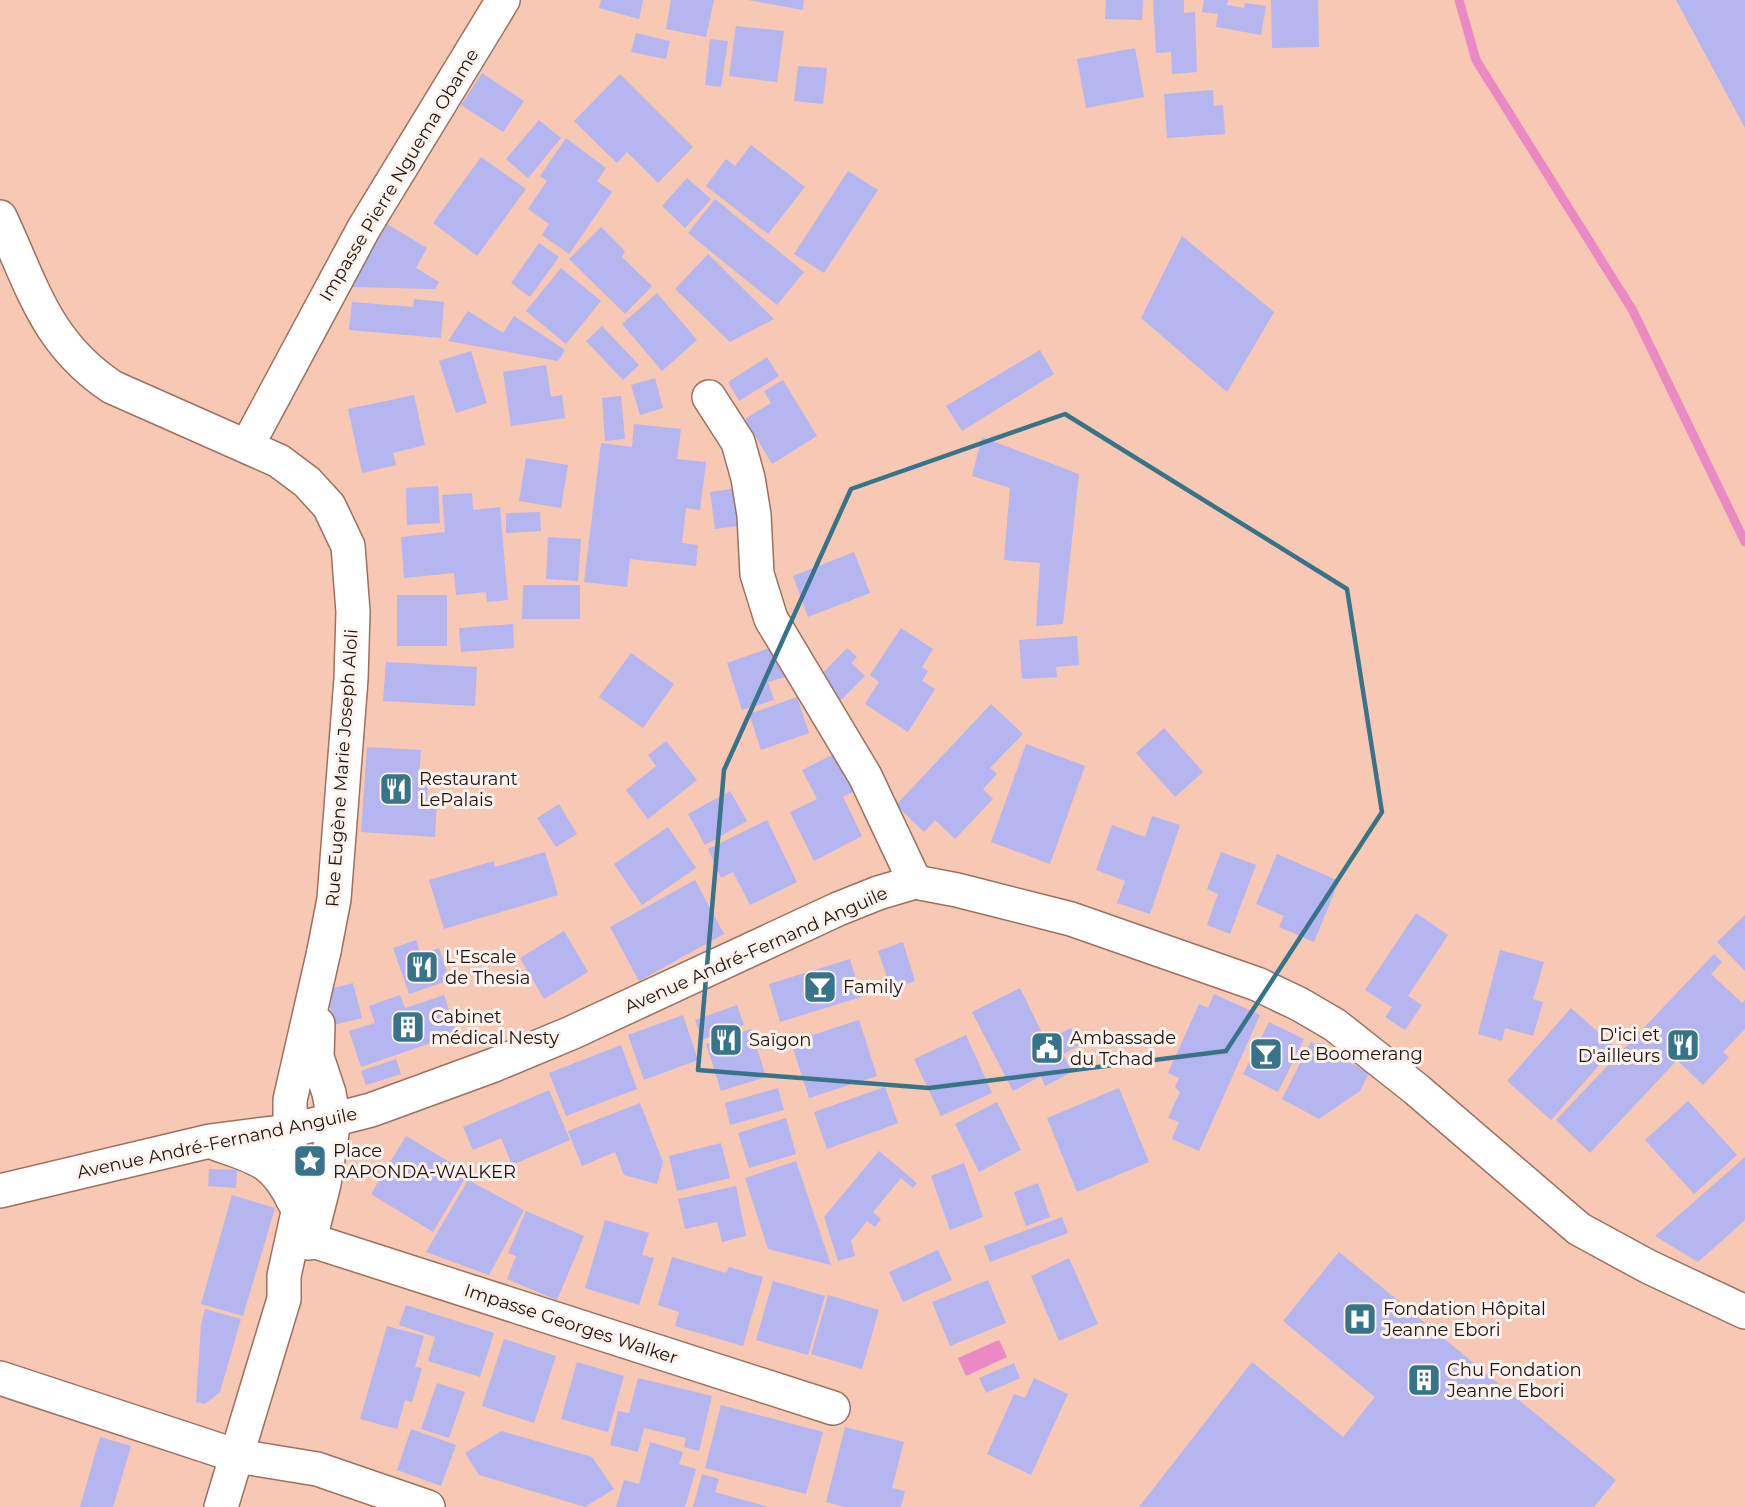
<svg xmlns="http://www.w3.org/2000/svg" width="1745" height="1507" font-family="Montserrat,sans-serif">
<rect width="100%" height="100%" fill="#f7c8b3"/>
<polygon fill="#eb89c4" points="999,1340 1007,1357 966,1376 958,1358"/>
<g fill="none" stroke-linecap="round" stroke-linejoin="round">
<polyline stroke="#eb89c4" stroke-width="9" points="1459,0 1476,60 1633,311 1745,542"/>
</g>
<g fill="#b5b5f0">
<polygon points="601,0 643,0 639,19 599,8"/>
<polygon points="671,0 714,0 706,37 666,29"/>
<polygon points="748,0 804,0 803,10"/>
<polygon points="1106,0 1143,0 1142,20 1105,19"/>
<polygon points="1153,0 1184,0 1184,13 1195,12 1197,72 1172,74 1171,52 1156,53"/>
<polygon points="1204,0 1228,0 1227,5 1244,8 1245,3 1266,6 1261,35 1216,27 1218,14 1202,12"/>
<polygon points="1271,0 1318,0 1319,47 1272,48"/>
<polygon points="1676,0 1745,0 1745,128"/>
<polygon points="736,26 784,31 777,82 729,76"/>
<polygon points="636,33 670,41 666,59 631,52"/>
<polygon points="710,39 728,41 721,87 705,85"/>
<polygon points="1135,48 1144,97 1086,108 1077,59"/>
<polygon points="798,66 827,68 823,104 794,101"/>
<polygon points="482,73 524,101 503,132 461,105"/>
<polygon points="620,74 693,147 658,183 627,152 617,163 574,121"/>
<polygon points="1213,90 1214,106 1223,105 1225,134 1167,138 1164,94"/>
<polygon points="539,120 561,138 528,178 506,159"/>
<polygon points="566,138 606,168 597,181 612,192 569,254 542,235 549,224 528,209 547,181 540,176"/>
<polygon points="751,145 805,187 768,234 706,186 726,159 735,166"/>
<polygon points="481,157 526,189 477,256 433,223"/>
<polygon points="848,171 878,190 824,273 794,254"/>
<polygon points="687,178 711,199 685,228 662,206"/>
<polygon points="715,199 804,272 777,305 688,233"/>
<polygon points="387,224 427,248 416,268 439,282 435,289 350,287"/>
<polygon points="601,227 625,251 622,257 652,286 625,314 569,259"/>
<polygon points="1182,236 1274,312 1227,392 1141,318"/>
<polygon points="539,243 559,257 530,297 511,283"/>
<polygon points="708,254 774,319 730,342 675,289"/>
<polygon points="561,268 601,301 566,344 526,311"/>
<polygon points="657,293 697,340 662,371 622,324"/>
<polygon points="414,299 444,302 441,338 349,330 352,302 413,307"/>
<polygon points="468,311 503,333 514,316 565,350 558,361 448,341"/>
<polygon points="602,326 639,365 623,380 586,341"/>
<polygon points="1040,350 1054,374 962,431 946,406"/>
<polygon points="471,351 487,403 456,413 439,361"/>
<polygon points="767,357 779,376 739,401 728,382"/>
<polygon points="546,365 551,397 562,395 565,418 511,426 503,372"/>
<polygon points="655,378 663,408 640,415 631,385"/>
<polygon points="783,380 817,436 772,464 745,419 771,403 764,391"/>
<polygon points="414,395 425,445 393,453 396,465 362,473 348,409"/>
<polygon points="621,396 625,439 605,441 602,398"/>
<polygon points="634,424 681,429 677,459 706,462 700,510 686,508 682,543 698,545 696,566 630,559 627,587 584,582 601,443 632,447"/>
<polygon points="982,437 1079,474 1063,624 1036,626 1040,563 1004,560 1010,488 972,476"/>
<polygon points="526,458 568,465 561,508 519,501"/>
<polygon points="438,486 440,523 407,525 406,488"/>
<polygon points="739,488 744,525 715,529 710,492"/>
<polygon points="472,493 473,510 500,507 508,600 487,602 486,592 456,595 454,573 404,578 401,537 445,532 442,495"/>
<polygon points="540,512 541,531 506,533 506,513"/>
<polygon points="548,537 581,539 578,581 546,579"/>
<polygon points="854,552 870,593 808,617 793,576"/>
<polygon points="523,585 580,585 580,619 522,619"/>
<rect x="397" y="595" width="50" height="51"/>
<polygon points="513,624 514,648 461,652 459,628"/>
<polygon points="901,628 933,649 922,667 928,671 922,681 935,689 908,732 865,704 879,682 870,675"/>
<polygon points="1077,636 1079,665 1056,667 1057,677 1022,679 1019,640"/>
<polygon points="775,646 785,677 768,682 774,700 742,710 727,663"/>
<polygon points="847,648 857,657 851,663 865,676 836,705 814,682"/>
<polygon points="631,653 674,684 643,728 599,697"/>
<polygon points="386,662 477,667 475,706 383,701"/>
<polygon points="797,697 809,733 761,750 749,714"/>
<polygon points="991,704 1023,734 990,768 997,774 983,789 993,799 955,839 935,820 924,832 896,805"/>
<polygon points="1164,728 1203,772 1175,797 1136,753"/>
<polygon points="666,741 697,780 648,819 626,790 656,766 648,755"/>
<polygon points="1026,744 1085,766 1050,864 991,842"/>
<polygon points="367,747 421,750 419,780 428,781 427,797 437,798 435,837 361,832"/>
<polygon points="842,750 861,788 843,797 862,836 814,861 790,812 817,799 802,770"/>
<polygon points="730,791 747,821 705,845 688,814"/>
<polygon points="559,804 577,834 556,847 537,818"/>
<polygon points="1152,816 1180,825 1150,914 1117,903 1125,881 1096,870 1112,825 1145,837"/>
<polygon points="767,820 797,882 750,905 733,872 721,878 708,849"/>
<polygon points="668,827 696,868 642,905 614,864"/>
<polygon points="545,852 558,895 444,929 429,880 494,861 495,867"/>
<polygon points="1221,852 1256,865 1230,934 1207,925 1218,894 1207,889"/>
<polygon points="1277,854 1339,881 1314,942 1279,927 1284,916 1256,904"/>
<polygon points="695,880 724,934 639,981 610,927"/>
<polygon points="1416,913 1448,935 1408,996 1422,1005 1405,1030 1385,1017 1392,1007 1365,990"/>
<polygon points="1745,915 1745,971 1717,942"/>
<polygon points="564,931 588,972 544,999 520,958"/>
<polygon points="416,940 421,955 439,948 450,980 409,994 393,948"/>
<polygon points="903,942 915,981 891,989 878,951"/>
<polygon points="1500,950 1544,962 1533,999 1543,1002 1533,1036 1505,1028 1502,1041 1478,1034"/>
<polygon points="1714,954 1722,962 1711,974 1742,1003 1745,1000 1745,1029 1723,1052 1729,1057 1703,1085 1677,1060 1590,1153 1556,1120"/>
<polygon points="850,959 861,997 780,1022 769,984"/>
<polygon points="353,983 362,1018 334,1025 326,990"/>
<polygon points="1020,988 1046,1041 1071,1028 1080,1045 1063,1054 1072,1072 1045,1086 1041,1076 1013,1091 972,1012"/>
<polygon points="1214,994 1260,1015 1199,1151 1172,1139 1179,1122 1168,1118 1180,1092 1175,1087 1179,1078 1168,1073 1199,1004 1208,1008"/>
<polygon points="400,995 405,1008 444,995 457,1034 361,1067 349,1031 375,1023 369,1006"/>
<polygon points="737,1005 744,1025 702,1040 695,1020"/>
<polygon points="1571,1008 1615,1047 1551,1120 1507,1081"/>
<polygon points="683,1015 698,1060 644,1080 628,1035"/>
<polygon points="859,1020 877,1076 809,1098 791,1042"/>
<polygon points="1269,1022 1304,1039 1278,1092 1243,1074"/>
<polygon points="751,1029 766,1077 721,1091 706,1044"/>
<polygon points="966,1035 992,1093 941,1116 914,1059"/>
<polygon points="1311,1042 1369,1073 1360,1091 1319,1119 1282,1099"/>
<polygon points="621,1045 637,1089 566,1116 549,1073"/>
<polygon points="396,1059 401,1074 366,1085 361,1071"/>
<polygon points="885,1087 898,1123 827,1149 814,1112"/>
<polygon points="778,1088 784,1110 730,1125 725,1103"/>
<polygon points="1119,1088 1149,1162 1077,1192 1047,1118"/>
<polygon points="549,1090 570,1140 512,1165 501,1138 473,1150 463,1127"/>
<polygon points="1688,1101 1737,1155 1694,1194 1645,1140"/>
<polygon points="997,1102 1021,1150 979,1172 955,1124"/>
<polygon points="640,1103 663,1162 657,1184 624,1175 615,1152 582,1166 568,1131"/>
<polygon points="786,1118 796,1154 749,1168 738,1133"/>
<polygon points="406,1136 468,1173 433,1232 371,1194"/>
<polygon points="721,1143 730,1178 677,1191 669,1156"/>
<polygon points="879,1151 917,1183 913,1188 901,1178 873,1212 881,1219 875,1227 867,1221 851,1241 855,1256 838,1261 824,1217"/>
<polygon points="1745,1157 1745,1220 1698,1262 1655,1236"/>
<polygon points="796,1161 831,1265 768,1249 745,1178"/>
<polygon points="964,1163 983,1217 950,1230 931,1176"/>
<polygon points="209,1169 237,1170 236,1188 208,1186"/>
<polygon points="468,1180 524,1210 489,1275 426,1252"/>
<polygon points="1038,1183 1050,1217 1026,1226 1014,1192"/>
<polygon points="736,1186 746,1236 722,1242 717,1222 685,1229 678,1199"/>
<polygon points="232,1195 275,1208 243,1316 201,1304"/>
<polygon points="526,1211 584,1236 557,1300 507,1279 516,1256 508,1253"/>
<polygon points="1062,1217 1068,1233 990,1262 984,1246"/>
<polygon points="605,1220 649,1233 642,1255 654,1258 639,1305 585,1288"/>
<polygon points="938,1250 952,1280 903,1302 889,1272"/>
<polygon points="1339,1252 1616,1480 1594,1507 1139,1507 1252,1362 1343,1437 1375,1397 1283,1321"/>
<polygon points="672,1257 726,1273 729,1267 763,1277 743,1346 675,1326 679,1312 658,1305"/>
<polygon points="1069,1258 1098,1324 1059,1341 1031,1276"/>
<polygon points="988,1280 1006,1323 950,1346 932,1302"/>
<polygon points="773,1281 825,1296 808,1355 756,1340"/>
<polygon points="828,1295 879,1310 862,1369 811,1354"/>
<polygon points="406,1305 494,1333 480,1377 428,1361 435,1337 399,1325"/>
<polygon points="205,1309 241,1319 220,1392 205,1404 196,1402 201,1325"/>
<polygon points="387,1326 424,1336 415,1367 422,1368 412,1402 405,1400 397,1429 360,1419"/>
<polygon points="504,1339 556,1356 534,1423 482,1406"/>
<polygon points="577,1362 624,1376 608,1432 561,1419"/>
<polygon points="1014,1363 1020,1378 986,1393 979,1378"/>
<polygon points="638,1378 712,1396 699,1451 684,1447 686,1438 644,1428 638,1452 610,1445 618,1411 629,1413"/>
<polygon points="1034,1378 1068,1394 1031,1475 987,1454 1014,1394 1025,1398"/>
<polygon points="437,1383 465,1392 449,1438 421,1429"/>
<polygon points="721,1405 823,1432 806,1494 705,1468"/>
<polygon points="845,1427 904,1442 892,1488 905,1491 901,1507 844,1507 826,1502"/>
<polygon points="411,1429 456,1445 441,1486 397,1470"/>
<polygon points="501,1431 592,1457 614,1489 585,1507 479,1475 465,1453"/>
<polygon points="100,1437 131,1446 113,1507 80,1507"/>
<polygon points="650,1442 683,1452 679,1464 696,1469 685,1507 616,1507 624,1480 639,1484"/>
<polygon points="702,1474 719,1479 715,1492 768,1507 693,1507"/>
</g>
<g fill="none" stroke-linecap="round" stroke-linejoin="round">
<g stroke="#9c715f" stroke-width="36">
<g id="minor">
<path d="M0,217C33,287 45,342 112,387L279,461L307,482L329,506L348,546L353,612L351,679L334,899L324,951"/>
<polyline points="709,397 738,442 748,478 754,515 757,574 771,619 865,776 915,882"/>
<polyline points="247,446 364,228 503,0"/>
<polyline points="310,1240 833,1408"/>
<polyline points="0,1378 237,1456 317,1469 428,1507"/>
</g>
</g>
<g stroke="#9c715f" stroke-width="36">
<g id="major">
<path d="M217,1144C257,1158 275,1161 294,1202"/>
<polyline points="0,1191 210,1141 289,1131 371,1110 494,1065 571,1033 838,909 878,893 915,882 957,890 1071,919 1257,984 1299,1004 1335,1025 1416,1089 1579,1229 1649,1267 1745,1312"/>
<polyline points="309,1243 324,1184 334,1120 329,1093 317,1057 318,1024"/>
<polyline points="221,1507 284,1299 284,1276 298,1212 290,1146 290,1100 324,951"/>
</g>
</g>
<use href="#minor" stroke="#fff" stroke-width="33"/>
<use href="#major" stroke="#fff" stroke-width="33"/>
</g>
<path fill="none" stroke="#37748a" stroke-width="4.5" stroke-linejoin="round" d="M1065,414L1347,589L1382,812L1226,1051L929,1088L698,1070L724,770L851,489Z"/>
<defs>
<g id="restaurant-square" transform="scale(1.725)"><rect x="-9" y="-9" width="18" height="18" rx="4" fill="#37748a" stroke="#fcf2ee"/><path d="M-5-6h1v4h1v-4h1v4h1v-4h1v5L-1.5 .5V6h-2V.5L-5-1ZM5-6V6H3V1.5H1.5Q1.5-4 5-6Z" fill="#fff"/></g>
<g id="bar-square" transform="scale(1.725)"><rect x="-9" y="-9" width="18" height="18" rx="4" fill="#37748a" stroke="#fcf2ee"/><path d="M-6-5H6L.8 .8V4.5H3.5V6h-7V4.5H-.8V.8Z" fill="#fff"/></g>
<g id="building-square" transform="scale(1.725)"><rect x="-9" y="-9" width="18" height="18" rx="4" fill="#37748a" stroke="#fcf2ee"/><path d="M-4-6H4V6H1V3H-1V6H-4ZM-2.5-4.3h1.7v1.8h-1.7ZM.8-4.3h1.7v1.8H.8ZM-2.5-1h1.7V.8h-1.7ZM.8-1h1.7V.8H.8Z" fill="#fff"/></g>
<g id="civic-square" transform="scale(1.725)"><rect x="-9" y="-9" width="18" height="18" rx="4" fill="#37748a" stroke="#fcf2ee"/><path d="M-.6-6.5H3V-4.5H.6V-3L4-1V1h2V6H-6V1h2V-1L-.6-3ZM-1.2 2.5V6h2.4V2.5Z" fill="#fff"/></g>
<g id="sight-square" transform="scale(1.725)"><rect x="-9" y="-9" width="18" height="18" rx="4" fill="#37748a" stroke="#fcf2ee"/><path d="M0-6L1.8-2.2L6-1.7L2.9 1.2L3.7 5.4L0 3.3L-3.7 5.4L-2.9 1.2L-6-1.7L-1.8-2.2Z" fill="#fff"/></g>
<g id="hospital-square" transform="scale(1.725)"><rect x="-9" y="-9" width="18" height="18" rx="4" fill="#37748a" stroke="#fcf2ee"/><path d="M-5-5h3v3.5h4V-5h3V5h-3V1.5h-4V5h-3Z" fill="#fff"/></g>
</defs>
<g fill-rule="evenodd">
<use href="#restaurant-square" x="396" y="789"/>
<use href="#restaurant-square" x="422" y="967"/>
<use href="#bar-square" x="820" y="987"/>
<use href="#building-square" x="408" y="1027"/>
<use href="#restaurant-square" x="726" y="1040"/>
<use href="#restaurant-square" x="1683" y="1045"/>
<use href="#civic-square" x="1047" y="1048"/>
<use href="#bar-square" x="1266" y="1054"/>
<use href="#sight-square" x="310" y="1161"/>
<use href="#hospital-square" x="1360" y="1319"/>
<use href="#building-square" x="1424" y="1380"/>
</g>
<g text-anchor="middle" stroke-width="6" stroke-linejoin="round" paint-order="stroke">
<g font-size="18" fill="#23130c" stroke="#fcf2ee">
<text transform="translate(399 175) rotate(-59)" y="6">Impasse Pierre Nguema Obame</text>
<text transform="translate(342 768) rotate(-86)" y="6">Rue Eugène Marie Joseph Aloli</text>
<text transform="translate(756 950) rotate(-24)" y="6">Avenue André-Fernand Anguile</text>
<text transform="translate(217 1143) rotate(-12)" y="6">Avenue André-Fernand Anguile</text>
<text transform="translate(571 1324) rotate(18)" y="6">Impasse Georges Walker</text>
</g>
<g font-size="18" fill="#23130c" stroke="#fcf2ee" text-anchor="start">
<text x="419" y="785">Restaurant<tspan x="419" dy="21">LePalais</tspan></text>
<text x="445" y="963">L'Escale<tspan x="445" dy="21">de Thesia</tspan></text>
<text x="843" y="993">Family</text>
<text x="431" y="1023">Cabinet<tspan x="431" dy="21">médical Nesty</tspan></text>
<text x="1660" y="1041" text-anchor="end">D'ici et<tspan x="1660" dy="21">D'ailleurs</tspan></text>
<text x="1070" y="1044">Ambassade<tspan x="1070" dy="21">du Tchad</tspan></text>
<text x="749" y="1046">Saïgon</text>
<text x="1289" y="1060">Le Boomerang</text>
<text x="333" y="1157">Place<tspan x="333" dy="21">RAPONDA-WALKER</tspan></text>
<text x="1383" y="1315">Fondation Hôpital<tspan x="1383" dy="21">Jeanne Ebori</tspan></text>
<text x="1447" y="1376">Chu Fondation<tspan x="1447" dy="21">Jeanne Ebori</tspan></text>
</g>
</g>
</svg>
